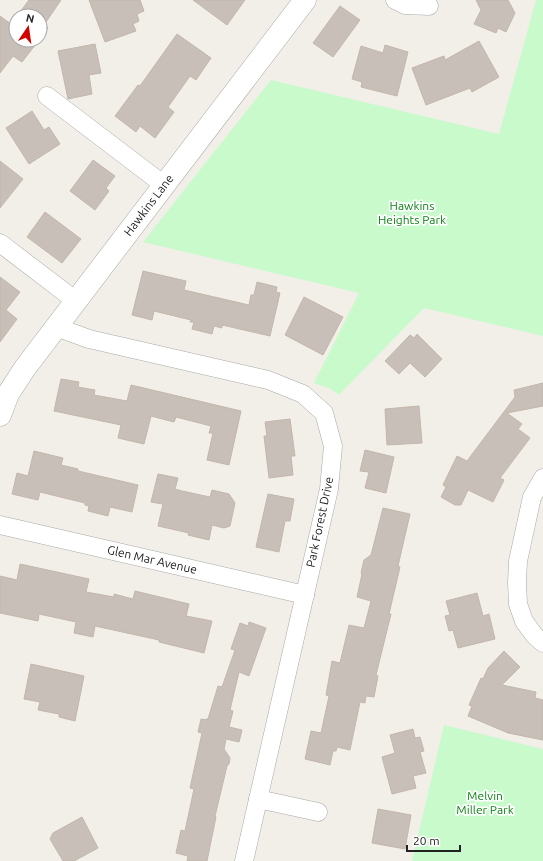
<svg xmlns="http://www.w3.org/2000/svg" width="543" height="861" font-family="Ubuntu,sans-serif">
<rect width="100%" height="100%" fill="#f2efe9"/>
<g fill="#c8facc">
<polygon points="536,0 543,0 543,336 424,308 339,395 331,389 314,383 359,293 143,242 271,80 499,134"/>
<polygon points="444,725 543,749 543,861 412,861"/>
</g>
<g fill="#c7bfb8" stroke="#c4b6ab">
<polygon points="29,0 61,0 44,25 48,28 40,39 40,16 17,16"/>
<polygon points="89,0 140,0 144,11 137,14 139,21 133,24 136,31 105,42"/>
<polygon points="193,0 245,0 227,25"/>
<polygon points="476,0 508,0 515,13 506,32 498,28 496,33 474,24 481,10"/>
<polygon points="340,6 360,20 333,57 313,43"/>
<polygon points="0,16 11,24 16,17 16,40 39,40 22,62 13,56 0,73"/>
<polygon points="177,34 211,58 196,80 190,76 168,107 174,112 155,138 140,126 136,132 115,116 138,85 140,86"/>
<polygon points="479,41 499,77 472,92 470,88 426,105 412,68 444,56 445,60"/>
<polygon points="95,44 101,73 89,75 92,94 68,99 58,51"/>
<polygon points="385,45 408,52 397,96 361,87 362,82 352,79 361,46 383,53"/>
<polygon points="32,111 44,130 49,127 60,144 29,164 6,128"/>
<polygon points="93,160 115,176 106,188 109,191 95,210 70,191"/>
<polygon points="0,161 23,179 0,208"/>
<polygon points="45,212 81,239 62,263 27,237"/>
<polygon points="143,271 186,281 184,290 249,305 251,295 254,295 257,282 277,287 276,292 280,293 270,336 222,325 222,328 214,326 212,334 192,329 194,322 190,322 191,320 154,311 152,320 132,315"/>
<polygon points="0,277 20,292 6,310 17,319 0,342"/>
<polygon points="304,297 343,317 323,355 285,335"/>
<polygon points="417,334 442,359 425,377 410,363 399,374 385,361 410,335 414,338"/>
<polygon points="61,379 79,382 78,387 95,390 94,395 127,401 131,385 241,411 229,465 207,460 213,433 209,433 211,426 176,417 174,422 151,416 144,444 118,438 121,425 54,411"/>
<polygon points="543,383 543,406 507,413 522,424 518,429 530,438 500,478 504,480 493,502 468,490 461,505 455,505 441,497 446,487 443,485 457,456 467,461 515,397 514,390"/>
<polygon points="419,406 422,443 387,445 385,409"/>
<polygon points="290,419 295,456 291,456 293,475 269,478 264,436 267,436 265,422"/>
<polygon points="365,450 394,457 386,493 365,488 369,472 360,471"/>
<polygon points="34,451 63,458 61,465 78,469 78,471 138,485 132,512 110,507 108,516 88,511 89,506 85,505 85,503 40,492 38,500 12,494 17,473 28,476"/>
<polygon points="158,474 178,478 175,489 182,491 210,497 212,490 229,494 235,503 230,526 224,528 212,525 209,540 188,535 189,533 158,526 163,504 151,502"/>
<polygon points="268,494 294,499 290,521 285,521 279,552 256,547"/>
<polygon points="383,508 410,514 398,566 400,567 389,614 391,614 376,675 378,676 374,697 366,696 365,703 360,702 350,750 337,747 336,751 333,751 330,765 305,759 311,731 321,733 329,696 326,695 332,661 340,663 349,625 364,628 371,601 357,597 362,574 361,573 364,560 371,555"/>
<polygon points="20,564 89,579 86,592 114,597 114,594 133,599 135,591 189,604 186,616 212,621 204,653 159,642 159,640 95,626 93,637 74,633 76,622 39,614 38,621 0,613 0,576 17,580"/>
<polygon points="477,593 483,616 489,614 495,639 458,648 453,630 449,631 445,616 450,615 446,601"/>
<polygon points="249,622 266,628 249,676 239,672 230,710 233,711 229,727 242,730 239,742 226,739 224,749 230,758 229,764 227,766 215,816 216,817 207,861 187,861 188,856 176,853 181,830 185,831 194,789 190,788 202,733 198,732 201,719 206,720 206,719 208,719 218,686 222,687 235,650 231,649 240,623 248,626"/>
<polygon points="504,651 520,667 502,685 536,692 535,698 543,700 543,740 508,733 468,716 472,706 469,705 481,678 483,679 488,668"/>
<polygon points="31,664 84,676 75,721 59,717 59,714 38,710 40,702 24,699"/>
<polygon points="413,729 415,738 420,737 424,751 420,752 426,773 413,776 416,788 392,794 382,757 395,753 390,735"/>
<polygon points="378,809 411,815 405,849 372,843"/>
<polygon points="82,817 98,848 74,861 63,861 50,839 53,833"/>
</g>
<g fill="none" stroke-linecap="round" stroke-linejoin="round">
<g stroke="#a9a9a9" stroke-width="19">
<g id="minor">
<polyline points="395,0 405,5 429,6"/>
<polyline points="47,96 164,185"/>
<polyline points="0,243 76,301"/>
<polyline points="56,327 89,339 268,380 303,394 324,413 333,446 329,489 244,861"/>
<polyline points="543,478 532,497 518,561 517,583 518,604 524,621 534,635 543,643"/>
<path id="s1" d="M0,525L305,595"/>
<polyline points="258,799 318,812"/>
</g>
</g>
<g stroke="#a9a9a9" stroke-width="23">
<g id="tertiary">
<path id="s2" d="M0,415L8,394L25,368L305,0"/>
</g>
</g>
<use href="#minor" stroke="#fff" stroke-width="18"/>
<use href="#tertiary" stroke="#fff" stroke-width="22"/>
</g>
<g text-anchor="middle" stroke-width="3.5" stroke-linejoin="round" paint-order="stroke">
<g font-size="12" fill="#222" stroke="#fff">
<text dy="4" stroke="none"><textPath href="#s2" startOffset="258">Hawkins Lane</textPath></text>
<text transform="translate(320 522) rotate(-78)" y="4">Park Forest Drive</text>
<text dy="4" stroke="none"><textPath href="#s1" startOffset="156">Glen Mar Avenue</textPath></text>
</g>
<g font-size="12" fill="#0c8416" stroke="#fff">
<text x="412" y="210">Hawkins<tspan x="412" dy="14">Heights Park</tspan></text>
<text x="485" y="800">Melvin<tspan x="485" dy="14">Miller Park</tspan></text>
</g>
</g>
<g transform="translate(28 28) rotate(13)"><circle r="19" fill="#ffffff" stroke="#a7a7a7"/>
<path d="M0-3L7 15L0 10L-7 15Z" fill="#d40000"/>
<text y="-6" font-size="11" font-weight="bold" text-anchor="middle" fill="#222222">N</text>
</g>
<path d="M407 845v6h53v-6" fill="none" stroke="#222222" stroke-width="2"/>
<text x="413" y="845" font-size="12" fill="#222222" stroke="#ffffff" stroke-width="3" paint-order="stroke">20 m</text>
</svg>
